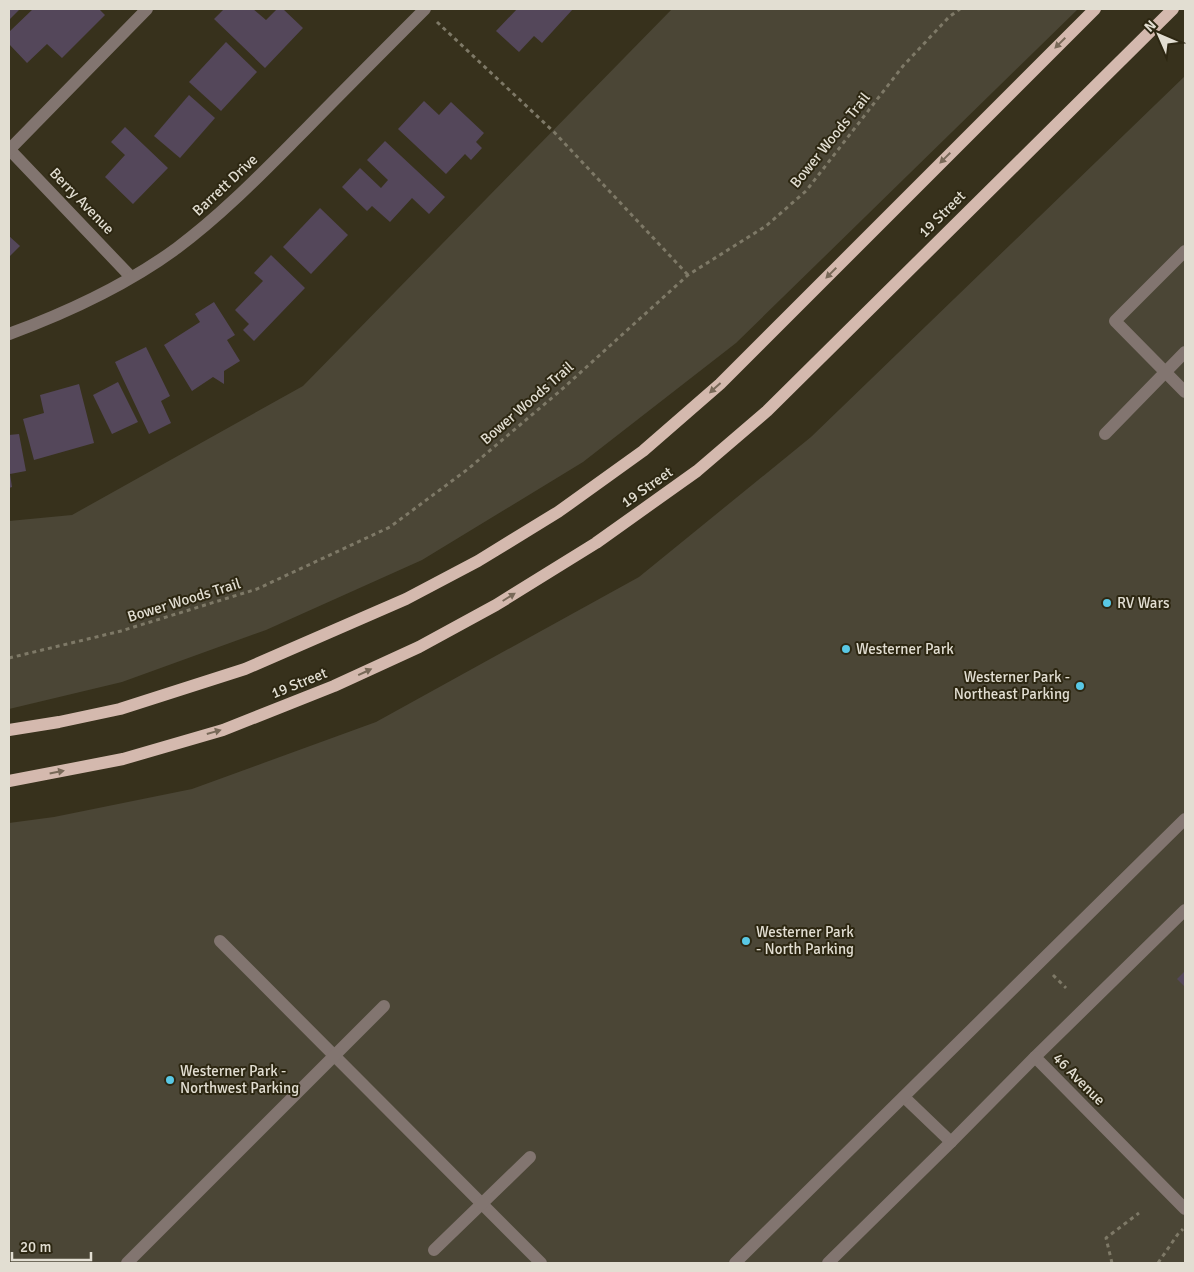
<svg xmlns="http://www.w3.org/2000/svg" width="1194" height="1272" font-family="Signika,sans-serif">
<rect width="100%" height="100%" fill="#37311c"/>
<g fill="#4b4636">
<polygon points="672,9 1078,9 736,343 583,462 422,560 266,630 122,682 9,709 9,521 72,515 303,386"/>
<polygon points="1185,76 1185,1263 9,1263 9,823 54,817 192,789 376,722 639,577 811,437"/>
</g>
<g fill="#54475a">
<polygon points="9,9 20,9 9,20"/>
<polygon points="33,9 99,9 105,15 62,58 47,44 27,63 9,44 9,32"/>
<polygon points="224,9 253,9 266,20 277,9 283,9 303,28 265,68 214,19"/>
<polygon points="517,9 573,9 542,43 534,36 519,52 496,31"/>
<polygon points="226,42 257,72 221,111 189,82"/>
<polygon points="189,95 215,118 180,158 154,136"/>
<polygon points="424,101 439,115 451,102 484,133 476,142 482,148 471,160 465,154 446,174 398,129"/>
<polygon points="125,127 168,168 133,204 105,177 125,155 111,142"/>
<polygon points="385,141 445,197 429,214 412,198 390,222 372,206 367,211 342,187 360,168 381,188 388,180 367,160"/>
<polygon points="320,208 348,235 311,274 283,247"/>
<polygon points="9,236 20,246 9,257"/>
<polygon points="271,255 305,288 254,341 243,330 249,324 235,310 263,281 254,273"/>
<polygon points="214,302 235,335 227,340 240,361 224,371 224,384 213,377 192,391 164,345 200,322 195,314"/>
<polygon points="146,347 170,396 161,401 171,423 149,434 115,362"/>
<polygon points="118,382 138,422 112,434 93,395"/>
<polygon points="79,384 94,443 34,460 23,419 44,413 40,395"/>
<polygon points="19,434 26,471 10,474 12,487 9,488 9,435"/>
<polygon points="1185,971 1185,987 1177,979"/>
</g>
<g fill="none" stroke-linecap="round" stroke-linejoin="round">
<g stroke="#7e7967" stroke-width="3" stroke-dasharray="4 4" stroke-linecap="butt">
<polyline points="437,22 554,132 688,275"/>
<polyline points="9,658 121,631 257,589 390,527 468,469 560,391 688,275 766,226 806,191 903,66 949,17 960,9"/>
<polyline points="1053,975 1066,988"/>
<polyline points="1112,1263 1106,1238 1139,1213"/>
<polyline points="1158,1263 1178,1234 1183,1229"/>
</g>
<g stroke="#827570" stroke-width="12">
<polyline points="9,149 131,277"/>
<polyline points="9,150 147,9"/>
<polyline points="1185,251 1115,321 1185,392"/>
<path d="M9,334C66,313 128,284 177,248C224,213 264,171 305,130C345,89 385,49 425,9"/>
<polyline points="1105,434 1185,352"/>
<polyline points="1185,910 1035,1057 1185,1209"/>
<polyline points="220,941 541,1263"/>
<polyline points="904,1097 951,1142"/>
<polyline points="434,1250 530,1157"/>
<polyline points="127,1263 384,1006"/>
<polyline points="735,1263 1185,819"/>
<polyline points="828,1263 951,1142 1035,1057"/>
</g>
<g stroke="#d4b9ae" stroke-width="12">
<polyline points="9,730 59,722 120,709 245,669 406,599 478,561 558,512 643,451 720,384 1095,9"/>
<polyline points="9,781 123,759 223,730 334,686 419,647 496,605 596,543 697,471 767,411 1173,9"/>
</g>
</g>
<defs><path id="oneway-solid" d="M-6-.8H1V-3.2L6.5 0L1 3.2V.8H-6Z" transform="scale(1.25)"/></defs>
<g fill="#786958">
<use href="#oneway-solid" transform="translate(1060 43) rotate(135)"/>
<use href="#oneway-solid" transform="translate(945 158) rotate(135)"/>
<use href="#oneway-solid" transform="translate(831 273) rotate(135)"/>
<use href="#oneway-solid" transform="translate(715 388) rotate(138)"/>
<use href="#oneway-solid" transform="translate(509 597) rotate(-32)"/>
<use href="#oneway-solid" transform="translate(365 672) rotate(-25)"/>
<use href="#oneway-solid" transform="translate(214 732) rotate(-16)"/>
<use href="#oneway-solid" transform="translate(57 772) rotate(-11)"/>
</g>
<g fill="#59c8e5" stroke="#2d2712" stroke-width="2">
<circle cx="1107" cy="603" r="5"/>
<circle cx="846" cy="649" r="5"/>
<circle cx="1080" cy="686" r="5"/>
<circle cx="746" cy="941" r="5"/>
<circle cx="170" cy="1080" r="5"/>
</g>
<g text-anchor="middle" stroke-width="4" stroke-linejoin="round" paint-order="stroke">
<g font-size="15" fill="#e2ded2" stroke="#2d2712">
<text transform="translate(830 140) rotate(-51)" y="5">Bower Woods Trail</text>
<text transform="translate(225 185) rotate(-43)" y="5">Barrett Drive</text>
<text transform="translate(82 201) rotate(46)" y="5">Berry Avenue</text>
<text transform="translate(942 214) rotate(-45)" y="5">19 Street</text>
<text transform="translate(527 403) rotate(-41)" y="5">Bower Woods Trail</text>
<text transform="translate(647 487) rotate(-35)" y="5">19 Street</text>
<text transform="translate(184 600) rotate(-17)" y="5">Bower Woods Trail</text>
<text transform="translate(299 683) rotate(-22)" y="5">19 Street</text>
<text transform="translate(1079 1079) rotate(45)" y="5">46 Avenue</text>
</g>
<g font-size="15" fill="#e2ded2" stroke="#2d2712" text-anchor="start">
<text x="1117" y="608">RV Wars</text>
<text x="856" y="654">Westerner Park</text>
<text x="1070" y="682" text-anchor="end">Westerner Park -<tspan x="1070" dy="17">Northeast Parking</tspan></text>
<text x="756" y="937">Westerner Park<tspan x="756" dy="17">- North Parking</tspan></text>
<text x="180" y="1076">Westerner Park -<tspan x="180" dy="17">Northwest Parking</tspan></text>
</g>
</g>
<rect width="1194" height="1272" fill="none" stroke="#e2ded2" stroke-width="20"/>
<g transform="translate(1159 35) rotate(315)" stroke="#2d2712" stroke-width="4" paint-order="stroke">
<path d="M0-4L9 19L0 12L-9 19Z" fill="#e2ded2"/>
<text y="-8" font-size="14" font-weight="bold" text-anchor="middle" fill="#e2ded2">N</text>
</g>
<path d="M12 1252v8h79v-8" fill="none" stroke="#e2ded2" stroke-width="2.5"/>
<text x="20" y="1252" font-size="15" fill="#e2ded2" stroke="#2d2712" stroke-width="4" paint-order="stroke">20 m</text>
</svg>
